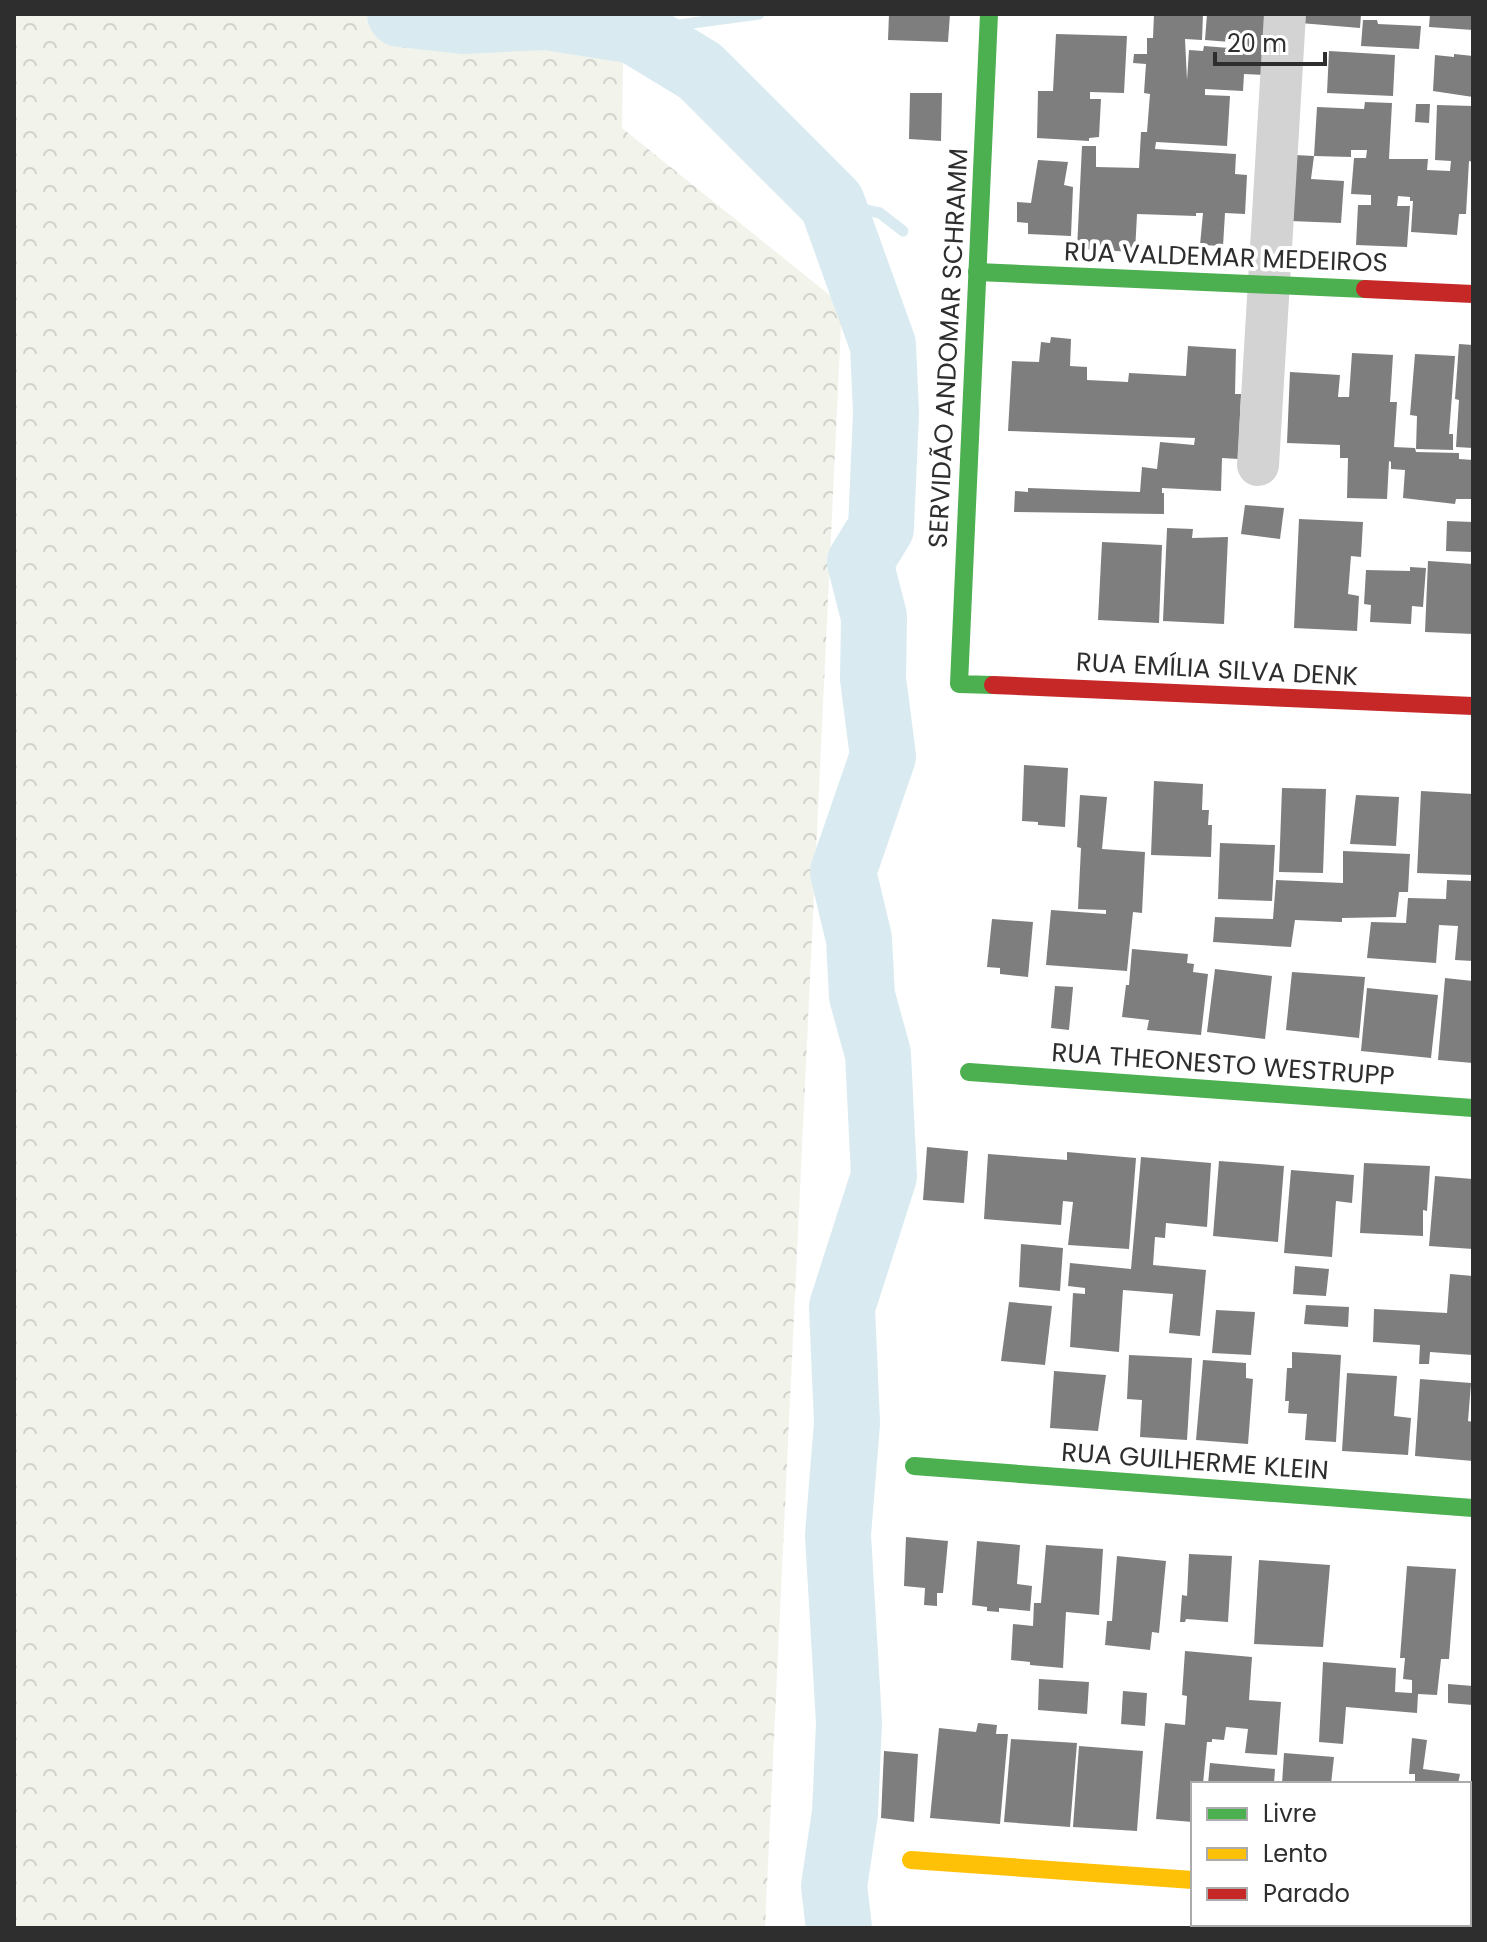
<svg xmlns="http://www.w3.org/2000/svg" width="1487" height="1942" font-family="Poppins,sans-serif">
<defs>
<pattern id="forest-crowns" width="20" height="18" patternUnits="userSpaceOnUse" patternTransform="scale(2)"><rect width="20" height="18" fill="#f2f4ec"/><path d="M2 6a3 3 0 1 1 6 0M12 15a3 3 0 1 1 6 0" fill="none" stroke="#d0d2cb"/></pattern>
</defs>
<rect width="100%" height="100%" fill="#fff"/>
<polygon fill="url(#forest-crowns)" points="14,14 624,14 622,128 842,305 765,1928 14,1928"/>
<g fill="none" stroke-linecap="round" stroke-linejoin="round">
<g stroke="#d9ebf1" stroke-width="11">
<polyline points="634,31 759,14"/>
<polyline points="832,203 880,213 903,231"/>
</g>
<polyline stroke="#d9ebf1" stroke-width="66" points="400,14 463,21 546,17 634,31 700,71 832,203 883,345 886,413 881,528 860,562 874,617 873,679 883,756 843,872 859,939 862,996 878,1054 884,1176 842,1307 847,1423 838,1535 849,1723 845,1813 834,1886 839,1928"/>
</g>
<g fill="#7e7e7e">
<polygon points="889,14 950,14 948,42 888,40"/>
<polygon points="1154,14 1203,14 1202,40 1185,39 1187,80 1189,50 1203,51 1204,46 1242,49 1242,43 1205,40 1207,14 1265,16 1265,75 1244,74 1243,91 1205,89 1205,95 1230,96 1227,146 1156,142 1155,149 1236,154 1235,174 1247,175 1245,214 1225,213 1223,246 1200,245 1203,213 1196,213 1196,216 1137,214 1135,252 1077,249 1082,146 1096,146 1096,167 1139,168 1141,132 1147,132 1150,94 1144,93 1146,64 1133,63 1134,54 1147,54 1147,38 1153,38"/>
<polygon points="1301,14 1361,14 1360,28 1300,23"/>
<polygon points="1430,14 1473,14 1473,30 1429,27"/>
<polygon points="1363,20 1377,20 1378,24 1421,26 1419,49 1361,46"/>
<polygon points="1056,34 1127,36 1124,93 1090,92 1090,99 1101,99 1099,137 1089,138 1089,141 1037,138 1038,91 1053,91"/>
<polygon points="1329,51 1395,55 1393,96 1327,93"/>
<polygon points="1454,54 1473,56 1473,97 1433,91 1435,55 1454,57"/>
<polygon points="910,93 942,93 941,141 909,139"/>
<polygon points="1365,102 1392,103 1389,159 1428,159 1427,170 1450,171 1451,161 1435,160 1437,105 1473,106 1473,162 1469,161 1466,214 1459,214 1457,235 1411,232 1413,201 1410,201 1410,197 1398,196 1397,206 1410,206 1407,247 1356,245 1358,205 1371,205 1371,195 1351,194 1354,158 1366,158 1367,150 1351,150 1351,157 1314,156 1317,107 1364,109"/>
<polygon points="1416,104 1430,104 1429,123 1415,122"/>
<polygon points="1295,155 1314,156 1311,179 1344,181 1341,223 1290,221"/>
<polygon points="1038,160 1068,162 1064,185 1073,187 1071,236 1028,234 1028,223 1017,222 1017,202 1031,203"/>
<polygon points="1051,337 1071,339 1070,366 1087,367 1087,380 1128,382 1129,373 1186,376 1188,346 1236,349 1235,394 1241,394 1238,459 1222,458 1221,491 1162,488 1162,493 1164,493 1164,514 1014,512 1015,491 1028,492 1028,488 1140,492 1142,467 1157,469 1160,442 1194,445 1195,438 1008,431 1012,361 1039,362 1041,342 1050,343"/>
<polygon points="1459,344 1473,345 1473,448 1456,447 1459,400 1455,399"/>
<polygon points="1352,353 1393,355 1390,402 1397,402 1394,447 1415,448 1416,452 1459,453 1459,459 1473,460 1472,499 1456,499 1455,504 1403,498 1405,470 1391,469 1391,462 1389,461 1387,499 1347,498 1348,458 1340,458 1340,445 1287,443 1290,372 1340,375 1338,397 1349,397"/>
<polygon points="1415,354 1455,356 1449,434 1453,434 1453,450 1416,449 1417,416 1410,415"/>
<polygon points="1245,505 1284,508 1280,539 1241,534"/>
<polygon points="1299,519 1363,522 1361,557 1351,556 1348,594 1359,596 1357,631 1294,628"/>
<polygon points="1447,521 1473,522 1473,552 1446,551"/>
<polygon points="1167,528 1193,529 1192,538 1228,537 1224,624 1163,621"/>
<polygon points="1102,542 1162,545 1159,623 1098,620"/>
<polygon points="1428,561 1473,564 1473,634 1425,632"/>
<polygon points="1410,567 1426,568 1423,607 1412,606 1411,624 1370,622 1371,605 1364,604 1366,570 1410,571"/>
<polygon points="1024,765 1068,768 1065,827 1038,825 1038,822 1022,821"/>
<polygon points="1154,781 1203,784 1202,810 1209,810 1208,825 1212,825 1211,857 1151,855"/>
<polygon points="1282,788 1326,789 1323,873 1279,872"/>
<polygon points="1421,791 1473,794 1473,875 1417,873"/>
<polygon points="1080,795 1107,797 1102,849 1145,852 1142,913 1133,912 1127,971 1046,965 1051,910 1106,914 1106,910 1078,909 1081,848 1077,847"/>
<polygon points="1356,795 1399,797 1396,846 1350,844"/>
<polygon points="1220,843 1275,845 1272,901 1218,899"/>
<polygon points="1343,851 1410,854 1408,892 1399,892 1396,917 1342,918 1342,922 1295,920 1291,947 1213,942 1215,917 1273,919 1276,880 1343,883"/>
<polygon points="1447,880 1473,881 1473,961 1455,960 1458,926 1439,925 1436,963 1367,958 1371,922 1406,923 1408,898 1446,899"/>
<polygon points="992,919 1033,922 1028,977 1000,974 1000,968 987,967"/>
<polygon points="1132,949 1188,954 1187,963 1194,964 1193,972 1208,974 1201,1035 1147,1030 1149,1020 1122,1017 1126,985 1129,985"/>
<polygon points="1215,969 1272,976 1265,1039 1207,1032"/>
<polygon points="1292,972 1365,977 1359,1038 1286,1030"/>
<polygon points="1445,978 1473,981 1473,1063 1438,1060"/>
<polygon points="1055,986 1073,987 1069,1030 1051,1028"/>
<polygon points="1367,988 1438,995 1431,1058 1361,1051"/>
<polygon points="927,1147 968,1151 964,1203 923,1200"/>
<polygon points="1067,1152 1136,1158 1129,1249 1068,1245 1073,1202 1063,1201 1061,1225 984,1219 988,1154 1067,1160"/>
<polygon points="1141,1157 1211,1163 1207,1227 1166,1223 1165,1238 1155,1237 1153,1265 1206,1270 1200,1336 1169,1333 1173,1294 1123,1290 1119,1352 1070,1347 1073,1293 1085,1294 1085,1288 1068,1286 1070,1263 1131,1269"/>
<polygon points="1219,1161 1284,1166 1278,1242 1213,1236"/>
<polygon points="1364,1163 1430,1166 1427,1211 1423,1210 1423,1236 1360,1233"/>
<polygon points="1291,1170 1354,1175 1352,1203 1336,1201 1332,1257 1284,1253"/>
<polygon points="1435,1176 1473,1179 1473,1249 1429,1246"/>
<polygon points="1021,1244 1063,1248 1060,1291 1019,1287"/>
<polygon points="1295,1266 1329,1269 1326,1296 1293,1294"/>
<polygon points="1450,1274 1473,1276 1473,1355 1430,1352 1429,1364 1419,1364 1420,1345 1373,1342 1374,1309 1447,1313"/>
<polygon points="1009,1302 1052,1306 1045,1365 1001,1361"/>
<polygon points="1306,1305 1349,1307 1348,1327 1304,1324"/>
<polygon points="1216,1310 1255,1312 1251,1355 1212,1353"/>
<polygon points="1292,1352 1341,1355 1336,1442 1305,1440 1307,1414 1288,1413 1289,1401 1285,1401 1287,1368 1292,1368"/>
<polygon points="1129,1355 1192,1358 1187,1440 1140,1437 1142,1400 1127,1399"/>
<polygon points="1203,1360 1246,1363 1246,1378 1253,1379 1248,1444 1196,1440"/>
<polygon points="1054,1371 1106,1375 1098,1431 1050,1428"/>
<polygon points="1347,1373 1397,1376 1394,1416 1411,1418 1408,1455 1342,1451"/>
<polygon points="1420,1379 1471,1383 1468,1421 1473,1422 1473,1461 1415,1456"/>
<polygon points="906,1537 948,1541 943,1593 937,1593 937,1606 924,1605 925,1588 904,1586"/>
<polygon points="977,1541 1020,1545 1017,1584 1032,1586 1030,1611 999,1608 999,1612 987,1611 987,1607 972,1605"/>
<polygon points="1046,1545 1103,1549 1099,1615 1066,1612 1063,1668 1030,1665 1030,1662 1011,1660 1013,1624 1033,1626 1034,1603 1041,1603"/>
<polygon points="1189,1554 1232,1556 1228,1622 1186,1619 1185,1622 1180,1622 1182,1595 1187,1596"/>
<polygon points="1117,1556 1166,1561 1159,1633 1152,1632 1150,1650 1105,1645 1107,1621 1112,1621"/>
<polygon points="1259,1560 1330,1565 1323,1647 1254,1644"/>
<polygon points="1407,1566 1456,1569 1449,1659 1441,1659 1437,1695 1418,1694 1417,1713 1346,1707 1343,1744 1319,1742 1323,1662 1396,1668 1395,1692 1412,1693 1412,1680 1403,1679 1405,1658 1400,1658"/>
<polygon points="1185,1651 1252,1657 1249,1700 1281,1702 1277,1755 1245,1753 1248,1729 1226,1727 1224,1740 1212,1739 1212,1742 1207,1742 1203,1784 1193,1784 1193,1822 1156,1819 1165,1723 1185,1725 1187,1696 1182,1695"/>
<polygon points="1039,1679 1089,1682 1087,1714 1038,1710"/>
<polygon points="1448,1684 1473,1686 1473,1705 1448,1703"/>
<polygon points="1123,1691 1147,1693 1145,1726 1121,1724"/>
<polygon points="978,1723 997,1725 996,1734 1008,1734 1000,1824 930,1818 939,1728 976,1732"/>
<polygon points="1412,1738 1427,1740 1423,1769 1460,1774 1458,1784 1415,1784 1415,1774 1409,1774"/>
<polygon points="1011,1739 1077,1743 1070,1827 1004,1822"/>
<polygon points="1079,1746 1143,1751 1137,1831 1073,1827"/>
<polygon points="884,1751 918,1754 914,1822 881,1818"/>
<polygon points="1284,1753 1334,1757 1331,1784 1282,1784"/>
<polygon points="1210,1763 1275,1769 1274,1784 1208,1784"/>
</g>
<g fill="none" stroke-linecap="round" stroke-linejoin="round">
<g stroke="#d3d3d3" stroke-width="42">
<polyline points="1258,465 1285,14"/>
<polyline points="1469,1901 1473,1901"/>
</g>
<g stroke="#4caf50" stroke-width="18">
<polyline points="989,14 959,684 993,685"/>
<polyline points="977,272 1365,289"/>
<polyline points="969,1072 1473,1108"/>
<polyline points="914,1466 1473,1508"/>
</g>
<polyline stroke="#ffc107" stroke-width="18" points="911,1860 1193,1880"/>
<g stroke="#c62828" stroke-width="18">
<polyline points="1365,289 1473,294"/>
<polyline points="993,685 1473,706"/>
</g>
</g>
<g text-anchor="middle" stroke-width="8" stroke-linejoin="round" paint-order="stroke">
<g font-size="26" fill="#2e2e2e" stroke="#fff">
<text transform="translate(1226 257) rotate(2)" y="9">RUA VALDEMAR MEDEIROS</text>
<text transform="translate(948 348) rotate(-87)" y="9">SERVIDÃO ANDOMAR SCHRAMM</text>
<text transform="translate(1217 669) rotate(3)" y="9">RUA EMÍLIA SILVA DENK</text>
<text transform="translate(1223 1064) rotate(4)" y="9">RUA THEONESTO WESTRUPP</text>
<text transform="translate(1195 1461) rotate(4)" y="9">RUA GUILHERME KLEIN</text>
</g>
</g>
<rect width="1487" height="1942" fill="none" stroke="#2e2e2e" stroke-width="32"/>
<rect x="1191" y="1782" width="280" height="144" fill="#ffffff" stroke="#ababab" stroke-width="2"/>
<rect x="1207" y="1808" width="40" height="12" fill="#4caf50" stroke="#ababab" stroke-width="2"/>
<text x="1263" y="1822" font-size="24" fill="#2e2e2e">Livre</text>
<rect x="1207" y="1848" width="40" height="12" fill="#ffc107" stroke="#ababab" stroke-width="2"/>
<text x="1263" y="1862" font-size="24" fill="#2e2e2e">Lento</text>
<rect x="1207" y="1888" width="40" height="12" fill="#c62828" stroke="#ababab" stroke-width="2"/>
<text x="1263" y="1902" font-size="24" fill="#2e2e2e">Parado</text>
<path d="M1215 52v12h110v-12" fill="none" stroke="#2e2e2e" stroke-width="4"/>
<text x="1227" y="52" font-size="24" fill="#2e2e2e" stroke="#ffffff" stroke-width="6" paint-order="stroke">20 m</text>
</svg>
